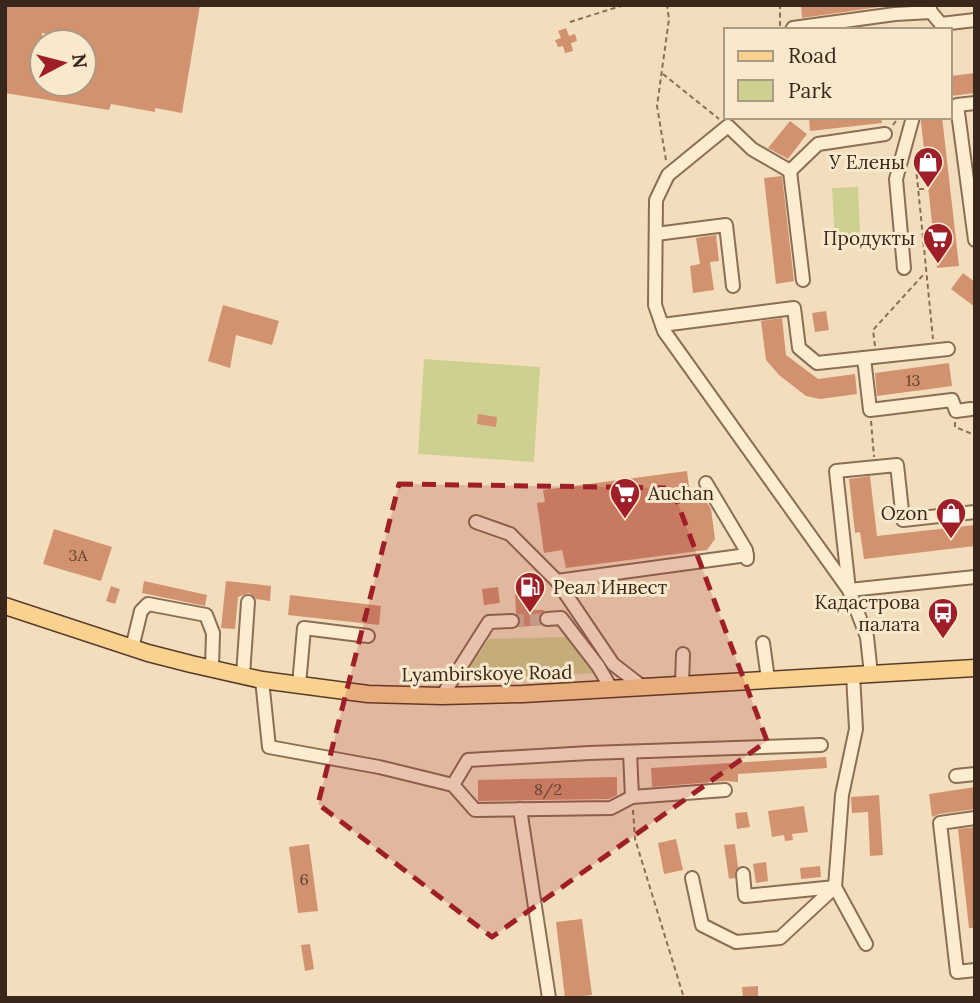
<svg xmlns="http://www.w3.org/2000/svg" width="980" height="1003" font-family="Lora,serif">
<rect width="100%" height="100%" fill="#f2debc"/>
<g fill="#cdd090">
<polygon points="858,187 860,236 835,238 832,188"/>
<polygon points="424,359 540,367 534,462 418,454"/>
<polygon points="566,637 592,668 593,673 467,680 465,674 489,639"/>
</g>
<g fill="#d3926f" fill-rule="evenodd">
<path d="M5,5H200L182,113L155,108V112L111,104L109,110L5,93ZM42,33L84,40V89L42,84Z"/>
<polygon points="801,5 878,5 879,7 802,18"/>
<polygon points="566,28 569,36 575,34 577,41 571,43 573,51 565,53 563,46 558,47 555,40 561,38 558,31"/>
<polygon points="975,73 975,93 951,96 950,76"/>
<polygon points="809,117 881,117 882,123 810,131"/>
<polygon points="942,117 959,266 937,268 921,122 921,119"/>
<polygon points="790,121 807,134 788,159 768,148"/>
<polygon points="782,176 794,281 776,284 764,178"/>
<polygon points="716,235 719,261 710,262 714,290 693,293 690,266 700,264 696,238"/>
<polygon points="963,273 975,282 975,307 951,289"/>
<polygon points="223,305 279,321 272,345 236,335 230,368 208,361"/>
<polygon points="826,311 829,330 815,332 812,313"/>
<polygon points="782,318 786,355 818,379 855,374 857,394 820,399 806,396 779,375 766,360 761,321"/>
<polygon points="949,363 952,386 877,396 875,373"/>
<polygon points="478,414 497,417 496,427 477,424"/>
<polygon points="687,471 690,494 701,493 703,502 707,502 711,509 715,539 707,550 566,568 562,550 544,553 537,503 545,502 543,490"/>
<polygon points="870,476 877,536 975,525 975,546 864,559 860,532 855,533 849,479"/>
<polygon points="54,529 112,547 101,581 43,564"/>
<polygon points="144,581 207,595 205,606 142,593"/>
<polygon points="226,581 271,586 270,601 256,599 249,593 238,597 235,629 221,628"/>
<polygon points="111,586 120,589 115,604 106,601"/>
<polygon points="498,587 500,603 484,605 482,589"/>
<polygon points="533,590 534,610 545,610 539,616 541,625 518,627 521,620 516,613 515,591"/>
<polygon points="290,595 381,606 379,625 288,615"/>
<polygon points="826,757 827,768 738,774 738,782 724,781 652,787 651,768"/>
<polygon points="617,777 617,795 609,799 478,801 478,780"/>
<polygon points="975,787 975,809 939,814 932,817 929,794"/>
<polygon points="879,795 883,855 870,856 868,812 852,813 851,797"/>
<polygon points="804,806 808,832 792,834 793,840 785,841 784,835 772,837 768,811"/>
<polygon points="747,812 750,827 737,829 735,813"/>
<polygon points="975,827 975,928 969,928 958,829"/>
<polygon points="676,839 683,870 664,874 658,843"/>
<polygon points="309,844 318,911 298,913 289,847"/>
<polygon points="735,844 738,867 735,878 729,879 724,845"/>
<polygon points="766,862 768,881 756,883 753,864"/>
<polygon points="820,866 821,877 801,879 800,868"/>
<polygon points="582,919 592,995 565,998 556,922"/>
<polygon points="310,944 314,969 305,971 301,945"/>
<polygon points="758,986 758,998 743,998 742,987"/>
</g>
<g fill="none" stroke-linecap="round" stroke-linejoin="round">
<polyline stroke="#cdb99c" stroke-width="12" stroke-dasharray="12 6" stroke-linecap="butt" points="512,621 547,619"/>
<g stroke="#8b6e54" stroke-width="16">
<g id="minor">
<polyline points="929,6 931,12 941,24 975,20"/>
<polyline points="792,30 793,28 895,14 931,12"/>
<polyline points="975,103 957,105 975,240"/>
<polyline points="790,171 803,280"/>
<polyline points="656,234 726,225 733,286"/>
<polyline points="904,268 896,179 913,117"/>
<polyline points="662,325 794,308 799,348 817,363 948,349"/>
<polyline points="864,358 870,410 952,400 956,411 971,409"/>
<polyline points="706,483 746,550 747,559"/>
<polyline points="975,512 903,520 897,465 836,471 849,590 975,577"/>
<polyline points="476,522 510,534 557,581 613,664 644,688"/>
<polyline points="557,581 747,555"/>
<polyline points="547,619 561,618 598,666 612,690"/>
<polyline points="763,643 768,679"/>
<polyline points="132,648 141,611 148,604 206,615 213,633 212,668"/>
<polyline points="871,674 867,637 849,590 664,331 655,305 656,200 668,175 728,126 752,149 790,171 818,144 885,134"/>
<polyline points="243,675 248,602"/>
<polyline points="853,675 856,729 842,795 835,887 866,944"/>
<polyline points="262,680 269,747 379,767 453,785 475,810 611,808 632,797 725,790"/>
<polyline points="299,685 304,628 368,636"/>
<polyline points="682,685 683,654"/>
<polyline points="442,696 489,622 512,621"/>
<polyline points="630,752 632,797"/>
<polyline points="956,776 975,774"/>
<polyline points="453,785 468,760 589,753 821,745"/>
<polyline points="520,809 549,998"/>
<polyline points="975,818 940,823 957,972 975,970"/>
<polyline points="743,874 745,896 835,887"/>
<polyline points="692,878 702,925 736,942 780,938 835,887"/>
</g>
</g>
<g stroke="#583c29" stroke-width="19">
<polyline id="major" points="5,606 148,653 191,664 262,680 368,694 442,696 523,694 975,668"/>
</g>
<g stroke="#8b6e54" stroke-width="2" stroke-dasharray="5 3.5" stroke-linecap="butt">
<polyline points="570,22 624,5"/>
<polyline points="780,26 780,5"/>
<polyline points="663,74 719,119"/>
<polyline points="893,125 899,117"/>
<polyline points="915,157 933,339"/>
<polyline points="666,160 657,106 669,19 667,5"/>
<polyline points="919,189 925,189"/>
<polyline points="875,346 873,330 924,274"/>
<polyline points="871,421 874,457"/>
<polyline points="955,422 955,427 975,435"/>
<polyline points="633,810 635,839 684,998"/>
</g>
<use href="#minor" stroke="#fcecd0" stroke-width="12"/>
<use href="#major" stroke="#f9d290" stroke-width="16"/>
</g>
<path fill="#9f1f28" fill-opacity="0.2" stroke="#9f1f28" stroke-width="5" stroke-dasharray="14 9" stroke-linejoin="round" d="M399,484L672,488L767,741L492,937L318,804Z"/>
<defs>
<g id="shop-pin" transform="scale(1.575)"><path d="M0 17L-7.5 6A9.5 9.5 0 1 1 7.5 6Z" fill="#9f1f28" stroke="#f8e9cd"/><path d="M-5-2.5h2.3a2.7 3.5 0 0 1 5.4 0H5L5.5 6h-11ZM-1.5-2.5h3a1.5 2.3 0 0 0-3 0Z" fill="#fff"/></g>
<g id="supermarket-pin" transform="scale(1.575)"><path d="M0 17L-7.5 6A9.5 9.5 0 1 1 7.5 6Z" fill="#9f1f28" stroke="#f8e9cd"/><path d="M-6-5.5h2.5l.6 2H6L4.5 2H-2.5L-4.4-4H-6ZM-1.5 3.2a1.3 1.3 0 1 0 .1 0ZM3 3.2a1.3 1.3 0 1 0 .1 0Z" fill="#fff"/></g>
<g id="fuel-pin" transform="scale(1.575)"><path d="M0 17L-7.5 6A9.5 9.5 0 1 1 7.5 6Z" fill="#9f1f28" stroke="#f8e9cd"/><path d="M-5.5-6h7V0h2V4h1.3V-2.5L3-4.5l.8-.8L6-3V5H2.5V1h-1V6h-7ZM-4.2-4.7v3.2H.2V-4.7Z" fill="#fff"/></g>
<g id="bus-pin" transform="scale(1.575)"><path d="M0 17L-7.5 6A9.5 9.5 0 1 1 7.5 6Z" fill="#9f1f28" stroke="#f8e9cd"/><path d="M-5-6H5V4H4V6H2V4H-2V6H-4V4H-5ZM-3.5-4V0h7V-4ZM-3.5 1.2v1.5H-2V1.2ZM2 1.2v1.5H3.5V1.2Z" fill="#fff"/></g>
</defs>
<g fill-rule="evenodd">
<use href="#shop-pin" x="928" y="162"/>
<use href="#supermarket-pin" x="938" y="238"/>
<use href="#supermarket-pin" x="625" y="493"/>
<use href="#shop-pin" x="951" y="513"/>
<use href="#fuel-pin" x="530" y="587"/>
<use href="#bus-pin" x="943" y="613"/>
</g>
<g text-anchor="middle" stroke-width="6" stroke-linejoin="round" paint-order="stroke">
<g font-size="16" fill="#5f422f">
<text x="913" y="386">13</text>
<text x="78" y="561">3А</text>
<text x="548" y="795">8/2</text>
<text x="304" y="885">6</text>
</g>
<g font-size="19" fill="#38271a" stroke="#f8e9cd" text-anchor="end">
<text x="905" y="169">У Елены</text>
<text x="915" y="245">Продукты</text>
<text x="648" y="500" text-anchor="start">Auchan</text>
<text x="928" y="520">Ozon</text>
<text x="553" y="594" text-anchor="start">Реал Инвест</text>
<text x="920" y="609">Кадастрова<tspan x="920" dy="22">палата</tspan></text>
</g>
<g font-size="19" fill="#38271a" stroke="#f8e9cd">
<text transform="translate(487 673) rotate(-1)" y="7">Lyambirskoye Road</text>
</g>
</g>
<rect width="980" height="1003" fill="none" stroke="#38271a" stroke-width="14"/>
<rect x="724" y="28" width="228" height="91" fill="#f8e9cd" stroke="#ab9b85" stroke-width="2"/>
<rect x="738" y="51" width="35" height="10" fill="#f9d290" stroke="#ab9b85" stroke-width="2"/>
<text x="788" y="63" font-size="21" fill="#38271a">Road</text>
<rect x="738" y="80" width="35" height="21" fill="#cdd090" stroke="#ab9b85" stroke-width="2"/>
<text x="788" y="98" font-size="21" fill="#38271a">Park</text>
<g transform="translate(63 63) rotate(83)"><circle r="33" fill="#f8e9cd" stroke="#ab9b85" stroke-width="2"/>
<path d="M0-5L12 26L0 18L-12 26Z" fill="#9f1f28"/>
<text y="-10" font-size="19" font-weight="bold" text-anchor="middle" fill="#38271a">N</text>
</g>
</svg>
